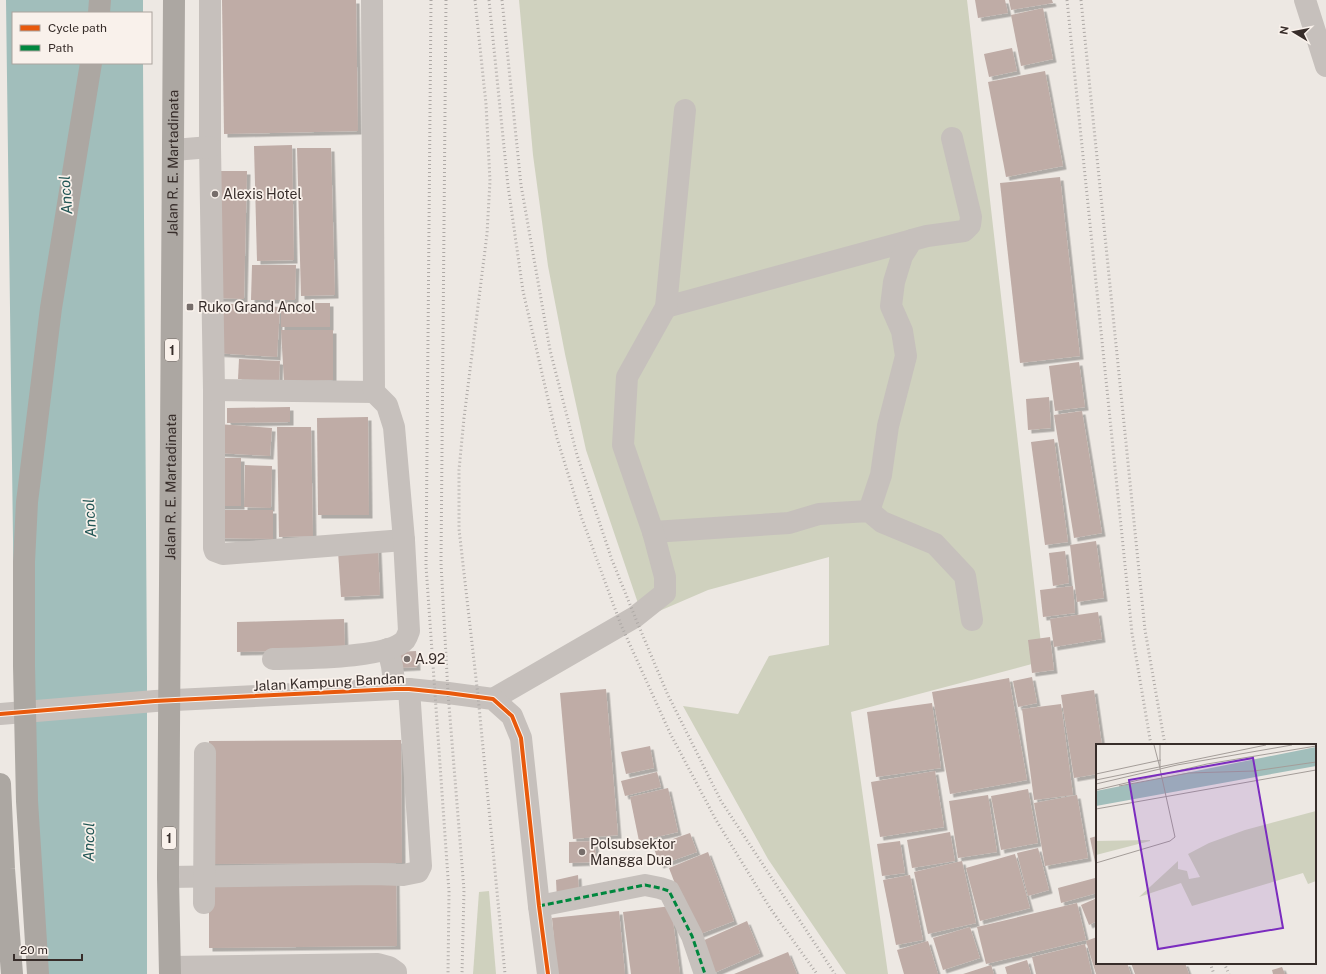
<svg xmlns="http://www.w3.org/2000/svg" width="1326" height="974" font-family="'Public Sans',sans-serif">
<defs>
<filter id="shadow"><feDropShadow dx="3.5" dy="3.5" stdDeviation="0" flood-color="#0004"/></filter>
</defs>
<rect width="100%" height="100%" fill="#ede8e3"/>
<g fill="#cfd1be">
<polygon points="519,0 967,0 1043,661 851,712 888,974 846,974 768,859 683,706 738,714 769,656 829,645 829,557 708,590 643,618 586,450 565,354 548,266 533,155"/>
<polygon points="489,891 496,974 473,974 479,892"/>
</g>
<polygon fill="#a1bebb" points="6,0 143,0 143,13 13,13 13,63 143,63 147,678 147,974 28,974 15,693"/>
<g fill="#bfaca6" filter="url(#shadow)">
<polygon points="222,0 356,0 358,131 224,134"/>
<polygon points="975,0 1005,0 1008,13 978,18"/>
<polygon points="1009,0 1052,0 1053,3 1011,10"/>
<polygon points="1043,8 1053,59 1021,66 1011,15"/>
<polygon points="1012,48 1017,71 989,77 984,54"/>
<polygon points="1045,71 1063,166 1006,177 988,82"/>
<polygon points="292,145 294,260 257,261 254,146"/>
<polygon points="297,148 331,148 335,295 301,296"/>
<polygon points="216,171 247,171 244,299 215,298"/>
<polygon points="1060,177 1080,356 1020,363 1000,183"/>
<polygon points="252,265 296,265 295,300 251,300"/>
<polygon points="218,303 280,307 277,357 215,353"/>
<rect x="281" y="303" width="49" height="24"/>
<polygon points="281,330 333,330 333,380 284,382"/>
<polygon points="239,359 280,361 279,381 238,379"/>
<polygon points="1079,362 1085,407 1055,411 1049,366"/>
<polygon points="1049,397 1051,428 1028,430 1026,399"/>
<polygon points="290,407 290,422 227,423 227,408"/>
<polygon points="1082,411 1102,533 1074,538 1054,415"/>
<polygon points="368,417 369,515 318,515 317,418"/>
<polygon points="218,424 272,428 270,456 217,453"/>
<polygon points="277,427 311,427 313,536 279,537"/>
<polygon points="1054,439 1068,542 1045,545 1031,442"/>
<rect x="218" y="458" width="23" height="48"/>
<polygon points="245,465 272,466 271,508 244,507"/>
<polygon points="218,510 273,510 273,539 217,538"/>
<polygon points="1096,541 1104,598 1077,602 1070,545"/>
<polygon points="378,548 380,595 341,597 338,551"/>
<polygon points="1065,551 1069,583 1053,586 1049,553"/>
<polygon points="1073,586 1075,613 1043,617 1040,590"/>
<polygon points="1098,612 1102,639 1054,647 1050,619"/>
<polygon points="344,619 345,649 237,652 237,622"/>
<polygon points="1050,637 1054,670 1032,673 1028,640"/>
<polygon points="416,651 417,667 398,668 398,652"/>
<polygon points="1032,677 1037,703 1018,707 1013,681"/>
<polygon points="1009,678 1027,780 950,794 932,692"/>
<polygon points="606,689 618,835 573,839 560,693"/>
<polygon points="1094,690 1102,745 1097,745 1097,774 1074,778 1061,695"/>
<polygon points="932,703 941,768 876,777 867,712"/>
<polygon points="1061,704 1073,795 1034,800 1022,709"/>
<polygon points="401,740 402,863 210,864 209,741"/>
<polygon points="650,746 654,768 626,774 621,752"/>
<polygon points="935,771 944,827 880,837 871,782"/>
<polygon points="657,772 661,787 625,796 621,781"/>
<polygon points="668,788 678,832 639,841 630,797"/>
<polygon points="1028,789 1038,843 1001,850 991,796"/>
<polygon points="988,795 997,852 958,858 949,801"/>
<polygon points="1077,795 1088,858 1045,866 1034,803"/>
<polygon points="950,832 955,861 912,868 907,840"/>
<polygon points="690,833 697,852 660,865 653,846"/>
<polygon points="1097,836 1097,867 1096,867 1090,838"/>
<polygon points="595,841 596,862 569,863 569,842"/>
<polygon points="900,841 905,873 882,876 877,844"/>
<polygon points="1038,848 1049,890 1028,896 1017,853"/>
<polygon points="708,852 734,921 695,936 669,868"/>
<polygon points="1015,854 1030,908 980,921 966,868"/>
<polygon points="962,861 976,923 928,934 914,872"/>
<polygon points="578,875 579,893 557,900 556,880"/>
<polygon points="910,875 923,940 896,945 883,880"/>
<polygon points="396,876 397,946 209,948 209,878"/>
<polygon points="1095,878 1097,893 1061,903 1058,888"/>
<polygon points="1097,898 1097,921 1089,925 1081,905"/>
<polygon points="1077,903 1086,940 986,964 977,927"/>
<polygon points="671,906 680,974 631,974 623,912"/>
<polygon points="619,911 625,974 557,974 552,918"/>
<polygon points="747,921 760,953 714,973 700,942"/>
<polygon points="970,927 980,958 943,970 933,938"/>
<polygon points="1097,937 1097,963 1127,963 1131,974 1096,974 1086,941"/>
<polygon points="928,941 938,974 904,974 897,950"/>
<polygon points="1085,944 1092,974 1036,974 1032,957"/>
<polygon points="788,952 797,974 734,974"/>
<polygon points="1027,960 1031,974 1007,974 1005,967"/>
<polygon points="1131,963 1185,963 1189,974 1135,974"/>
<polygon points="991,965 994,974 963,974"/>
<polygon points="1282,967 1285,974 1273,974 1272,970"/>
</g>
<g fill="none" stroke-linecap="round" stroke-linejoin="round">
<g stroke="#c6c0bc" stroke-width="22">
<polyline points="210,0 210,147 214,390 214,548 215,551 223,554 404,540"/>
<polyline points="1305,0 1326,66"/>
<polyline points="174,150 210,147"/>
<polyline points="666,307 912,240"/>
<polyline points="214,390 374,392"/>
<polyline points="869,511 881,475 888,426 906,356 902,331 891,306 894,282 902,256 912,240 927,236 964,231 970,225 971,217 952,138"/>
<polyline points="653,532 789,523 819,514 869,511 882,522 935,544 965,576 972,620"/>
<polyline points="388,649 392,666 395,689"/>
<path d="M273,659C300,658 388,659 405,640C407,637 408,634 409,631L404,540L394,427L387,405L374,392L372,0"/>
<polyline points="493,699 635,617 665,593 665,577 653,532 623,445 627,377 666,307 685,110"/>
<polyline points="0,714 155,701 395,689 409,689 448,693 493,699 512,716 521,738 539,906 548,974"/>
<polyline points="168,877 373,874 403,875 418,872 421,866 409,689"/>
<polyline points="204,903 205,753"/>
<polyline points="539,906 645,885 660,888 669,891 692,936 705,974"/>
<polyline points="170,967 378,964 389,967 396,972 396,974"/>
</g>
<g stroke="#aca7a2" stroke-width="22">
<polyline points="99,13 100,0"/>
<polyline points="0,784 4,869 12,974"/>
<path id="s1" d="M170,974L168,877L174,0"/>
</g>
<g stroke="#aea9a6" stroke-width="3" stroke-dasharray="1 3" stroke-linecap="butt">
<polyline points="431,0 426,566 449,892 448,974"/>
<polyline points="446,0 441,563 448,693 464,890 462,974"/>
<polyline points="475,0 486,104 490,181 487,234 464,418 459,470 459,529 478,696 505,974"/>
<polyline points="489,0 508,186 523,291 557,438 582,519 621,625 670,733 716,820 770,908 817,974"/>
<polyline points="502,0 521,185 550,350 577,455 612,560 635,617 667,693 721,801 835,974"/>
<polyline points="1067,0 1132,633 1151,745"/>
<polyline points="1081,0 1145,630 1165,745"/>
<polyline points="1210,963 1214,974"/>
<polyline points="1224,963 1229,974"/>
</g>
<polyline stroke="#aca7a2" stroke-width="22" points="38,974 27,801 24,666 24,562 27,502 51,308 91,63"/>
<polyline stroke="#00873e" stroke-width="3" stroke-dasharray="6 3" stroke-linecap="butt" points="539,906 645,885 660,888 669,891 692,936 705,974"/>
<g stroke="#f9f1eb" stroke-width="6">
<polyline id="cycleway" points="0,714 155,701 395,689 409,689 448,693 493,699 512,716 521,738 539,906 548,974"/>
</g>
<use href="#cycleway" stroke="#e8590c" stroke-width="4"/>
</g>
<g fill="#776e6b" stroke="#f9f1eb" stroke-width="1.5">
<circle cx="215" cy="194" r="4"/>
<rect x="186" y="303" width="8" height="8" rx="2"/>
<circle cx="407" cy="659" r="4"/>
<circle cx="582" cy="852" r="4"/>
</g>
<g text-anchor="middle" stroke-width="3.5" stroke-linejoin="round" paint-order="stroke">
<g fill="#f9f1eb" stroke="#716864" stroke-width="1">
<rect x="165" y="339" width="14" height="22" rx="3"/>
<rect x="162" y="827" width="14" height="22" rx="3"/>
</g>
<g font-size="13" font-weight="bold" fill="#372d2a">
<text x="172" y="355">1</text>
<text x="169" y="843">1</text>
</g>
<g font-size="14" fill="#372d2a" stroke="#f9f1eb">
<text dy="5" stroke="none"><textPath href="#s1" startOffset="811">Jalan R. E. Martadinata</textPath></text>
<text dy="5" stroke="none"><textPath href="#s1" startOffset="487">Jalan R. E. Martadinata</textPath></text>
<text transform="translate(329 682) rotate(-3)" y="5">Jalan Kampung Bandan</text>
</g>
<g font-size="14" fill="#372d2a" stroke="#f9f1eb" text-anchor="start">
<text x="223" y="199">Alexis Hotel</text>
<text x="198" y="312">Ruko Grand Ancol</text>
<text x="415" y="664">A.92</text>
<text x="590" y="849">Polsubsektor<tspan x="590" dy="16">Mangga Dua</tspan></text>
</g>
<g font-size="15" font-style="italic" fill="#225655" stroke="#f9f1eb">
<text transform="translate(66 195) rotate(-94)" y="5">Ancol</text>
<text transform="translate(90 518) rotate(-94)" y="5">Ancol</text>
<text transform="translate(89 842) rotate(-89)" y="5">Ancol</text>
</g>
</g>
<g transform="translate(1096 744)">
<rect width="220" height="220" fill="#ede8e3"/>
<path d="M220,67V137L212,140L207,129L96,162L85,139L43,153L82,117V125L91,127L93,135L104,133L92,110L113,99L149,86ZM54,96V97L0,111V97Z" fill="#cfd1be"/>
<path d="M220,3V22L0,62V47Z" fill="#a1bebb"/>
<path fill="none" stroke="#a49d99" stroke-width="1" d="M58,1L64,24M0,30L65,16M0,36L170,1M0,40L81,21L196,1M23,42L93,29L158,27L220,18M0,46L111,20L220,2M0,65L220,26M0,119L74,97L79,93L64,25V1"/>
<path fill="#7b2cbf" fill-opacity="0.15" stroke="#7b2cbf" stroke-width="2" d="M157,14L187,184L62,205L33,36Z"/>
<rect width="220" height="220" fill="none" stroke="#372d2a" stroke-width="2"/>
</g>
<rect x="12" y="12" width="140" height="52" fill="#f9f1eb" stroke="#aba39e"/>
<rect x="20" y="25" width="20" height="6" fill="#e8590c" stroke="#aba39e"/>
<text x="48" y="32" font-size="12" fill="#372d2a">Cycle path</text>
<rect x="20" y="45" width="20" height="6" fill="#00873e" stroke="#aba39e"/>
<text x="48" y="52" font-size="12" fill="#372d2a">Path</text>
<g transform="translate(1294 32) rotate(280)" stroke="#f9f1eb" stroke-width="3" paint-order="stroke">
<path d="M0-3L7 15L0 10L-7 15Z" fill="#372d2a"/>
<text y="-6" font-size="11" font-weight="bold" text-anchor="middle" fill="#372d2a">N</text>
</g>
<path d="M14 954v6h68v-6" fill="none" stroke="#372d2a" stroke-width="2"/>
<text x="20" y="954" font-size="12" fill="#372d2a" stroke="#f9f1eb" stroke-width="3" paint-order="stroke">20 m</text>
</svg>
